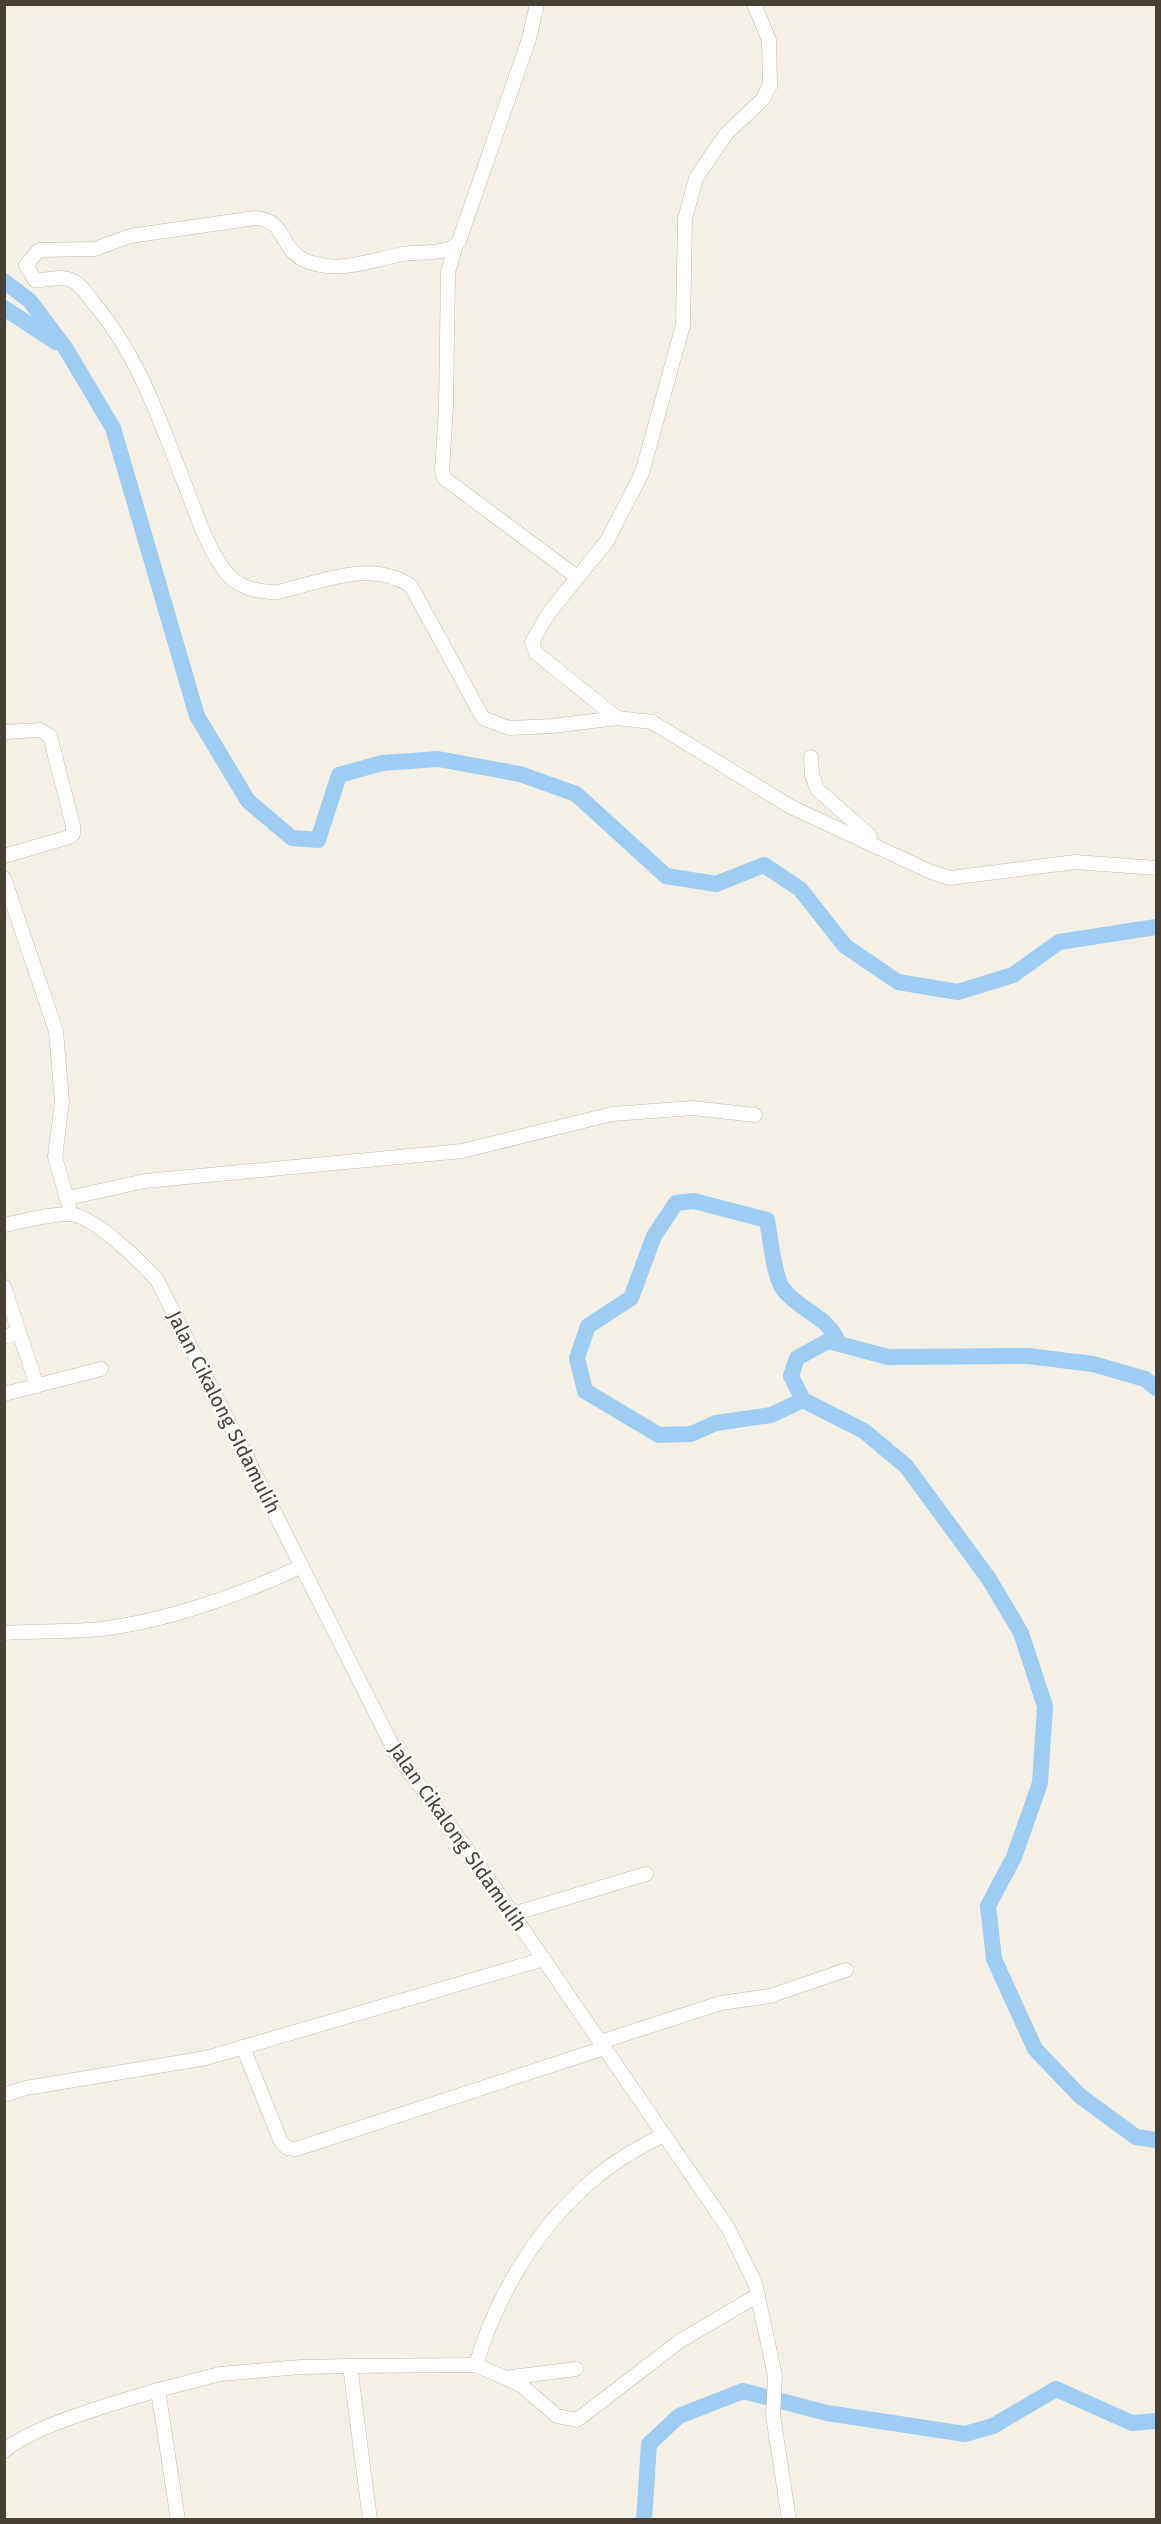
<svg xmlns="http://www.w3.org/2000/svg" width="1161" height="2524" font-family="'Fira Sans',sans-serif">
<rect width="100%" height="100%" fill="#f4f0e6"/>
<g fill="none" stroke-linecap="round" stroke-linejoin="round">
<g stroke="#9ecdf4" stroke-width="16">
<polyline points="4,281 30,301 66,349 113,428 197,716 248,801 292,838 318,840 339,775 382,763 438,759 520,774 576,794 666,876 716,884 764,865 800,889 845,946 898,982 958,992 1013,975 1059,942 1156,927"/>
<polyline points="4,308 56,342"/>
<polyline points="1156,1388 1145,1379 1093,1364 1028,1356 888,1357 828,1341 797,1358 791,1376 803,1400 864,1431 906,1466 989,1579 1021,1633 1045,1706 1040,1783 1014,1857 988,1906 994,1959 1035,2049 1080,2096 1136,2137 1156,2140"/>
<path d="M803,1400L771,1415L716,1423L691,1434L659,1435L585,1391L577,1358L588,1326L631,1298L654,1236L676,1203L694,1201L767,1220C770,1236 774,1277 783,1289C802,1313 828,1315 839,1344"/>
<polyline points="644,2520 649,2444 679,2416 743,2391 827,2413 965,2434 993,2426 1056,2389 1132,2423 1156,2421"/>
</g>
<g stroke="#c0b9a8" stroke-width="15">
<g id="minor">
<path d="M537,4L529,39L459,241C449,256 419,251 403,254C370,260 337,275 304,260C279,248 287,220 255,218L130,236L95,249L39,250L26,265L35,280C47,281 60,275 71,280C81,283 89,298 96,306C139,357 161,423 185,485C197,515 207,549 228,575C240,588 261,593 278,592C321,582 371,559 411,586L483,718L509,728L553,726L617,718L652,722L791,807L931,872L950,878L1075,862L1156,868"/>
<polyline points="456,245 448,272 446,406 442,471 444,478 577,577"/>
<polyline points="617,718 536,653 532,642 548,614 607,541 642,473 683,325 685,219 696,178 726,134 763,99 770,85 769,40 754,4"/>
<polyline points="4,732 40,730 50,736 73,826 73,834 69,837 4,856"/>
<polyline points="811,757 812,775 817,789 870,836"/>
<polyline points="4,878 56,1031 62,1102 55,1157 69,1206"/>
<polyline points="68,1198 145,1181 462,1151 612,1114 693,1108 755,1115"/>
<path d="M4,1225C25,1221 48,1214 69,1214C92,1214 142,1263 157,1280L397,1755L485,1874L728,2228L755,2283L775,2376L773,2415L789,2520"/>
<polyline points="4,1287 37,1386"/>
<polyline points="4,1337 19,1332"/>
<polyline points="4,1394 101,1369"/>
<path d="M4,1633C36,1631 69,1632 101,1629C166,1621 244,1594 302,1566"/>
<polyline points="513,1914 646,1874"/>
<polyline points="600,2042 721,2003 770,1996 846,1970"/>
<polyline points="243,2047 281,2142 287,2148 296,2149 604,2048"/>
<polyline points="4,2095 26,2088 206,2058 544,1959"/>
<path d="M476,2365C497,2293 541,2221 600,2174C619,2158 641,2147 663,2135"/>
<polyline points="505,2378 576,2369"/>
<polyline points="158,2390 220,2374 301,2367 350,2366"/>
<path d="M4,2451C34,2425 118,2402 158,2390L178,2520"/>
<polyline points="370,2520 350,2366 476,2365 521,2385 557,2416 577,2420 680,2341 758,2295"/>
</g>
</g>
<use href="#minor" stroke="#fff" stroke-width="14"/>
</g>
<g text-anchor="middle" stroke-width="4.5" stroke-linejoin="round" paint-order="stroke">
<g font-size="20" fill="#474135" stroke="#fff">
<text transform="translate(224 1412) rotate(63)" y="7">Jalan Cikalong SIdamulih</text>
<text transform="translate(458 1837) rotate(55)" y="7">Jalan Cikalong SIdamulih</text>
</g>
</g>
<rect width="1161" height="2524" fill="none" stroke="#474135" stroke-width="12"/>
</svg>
